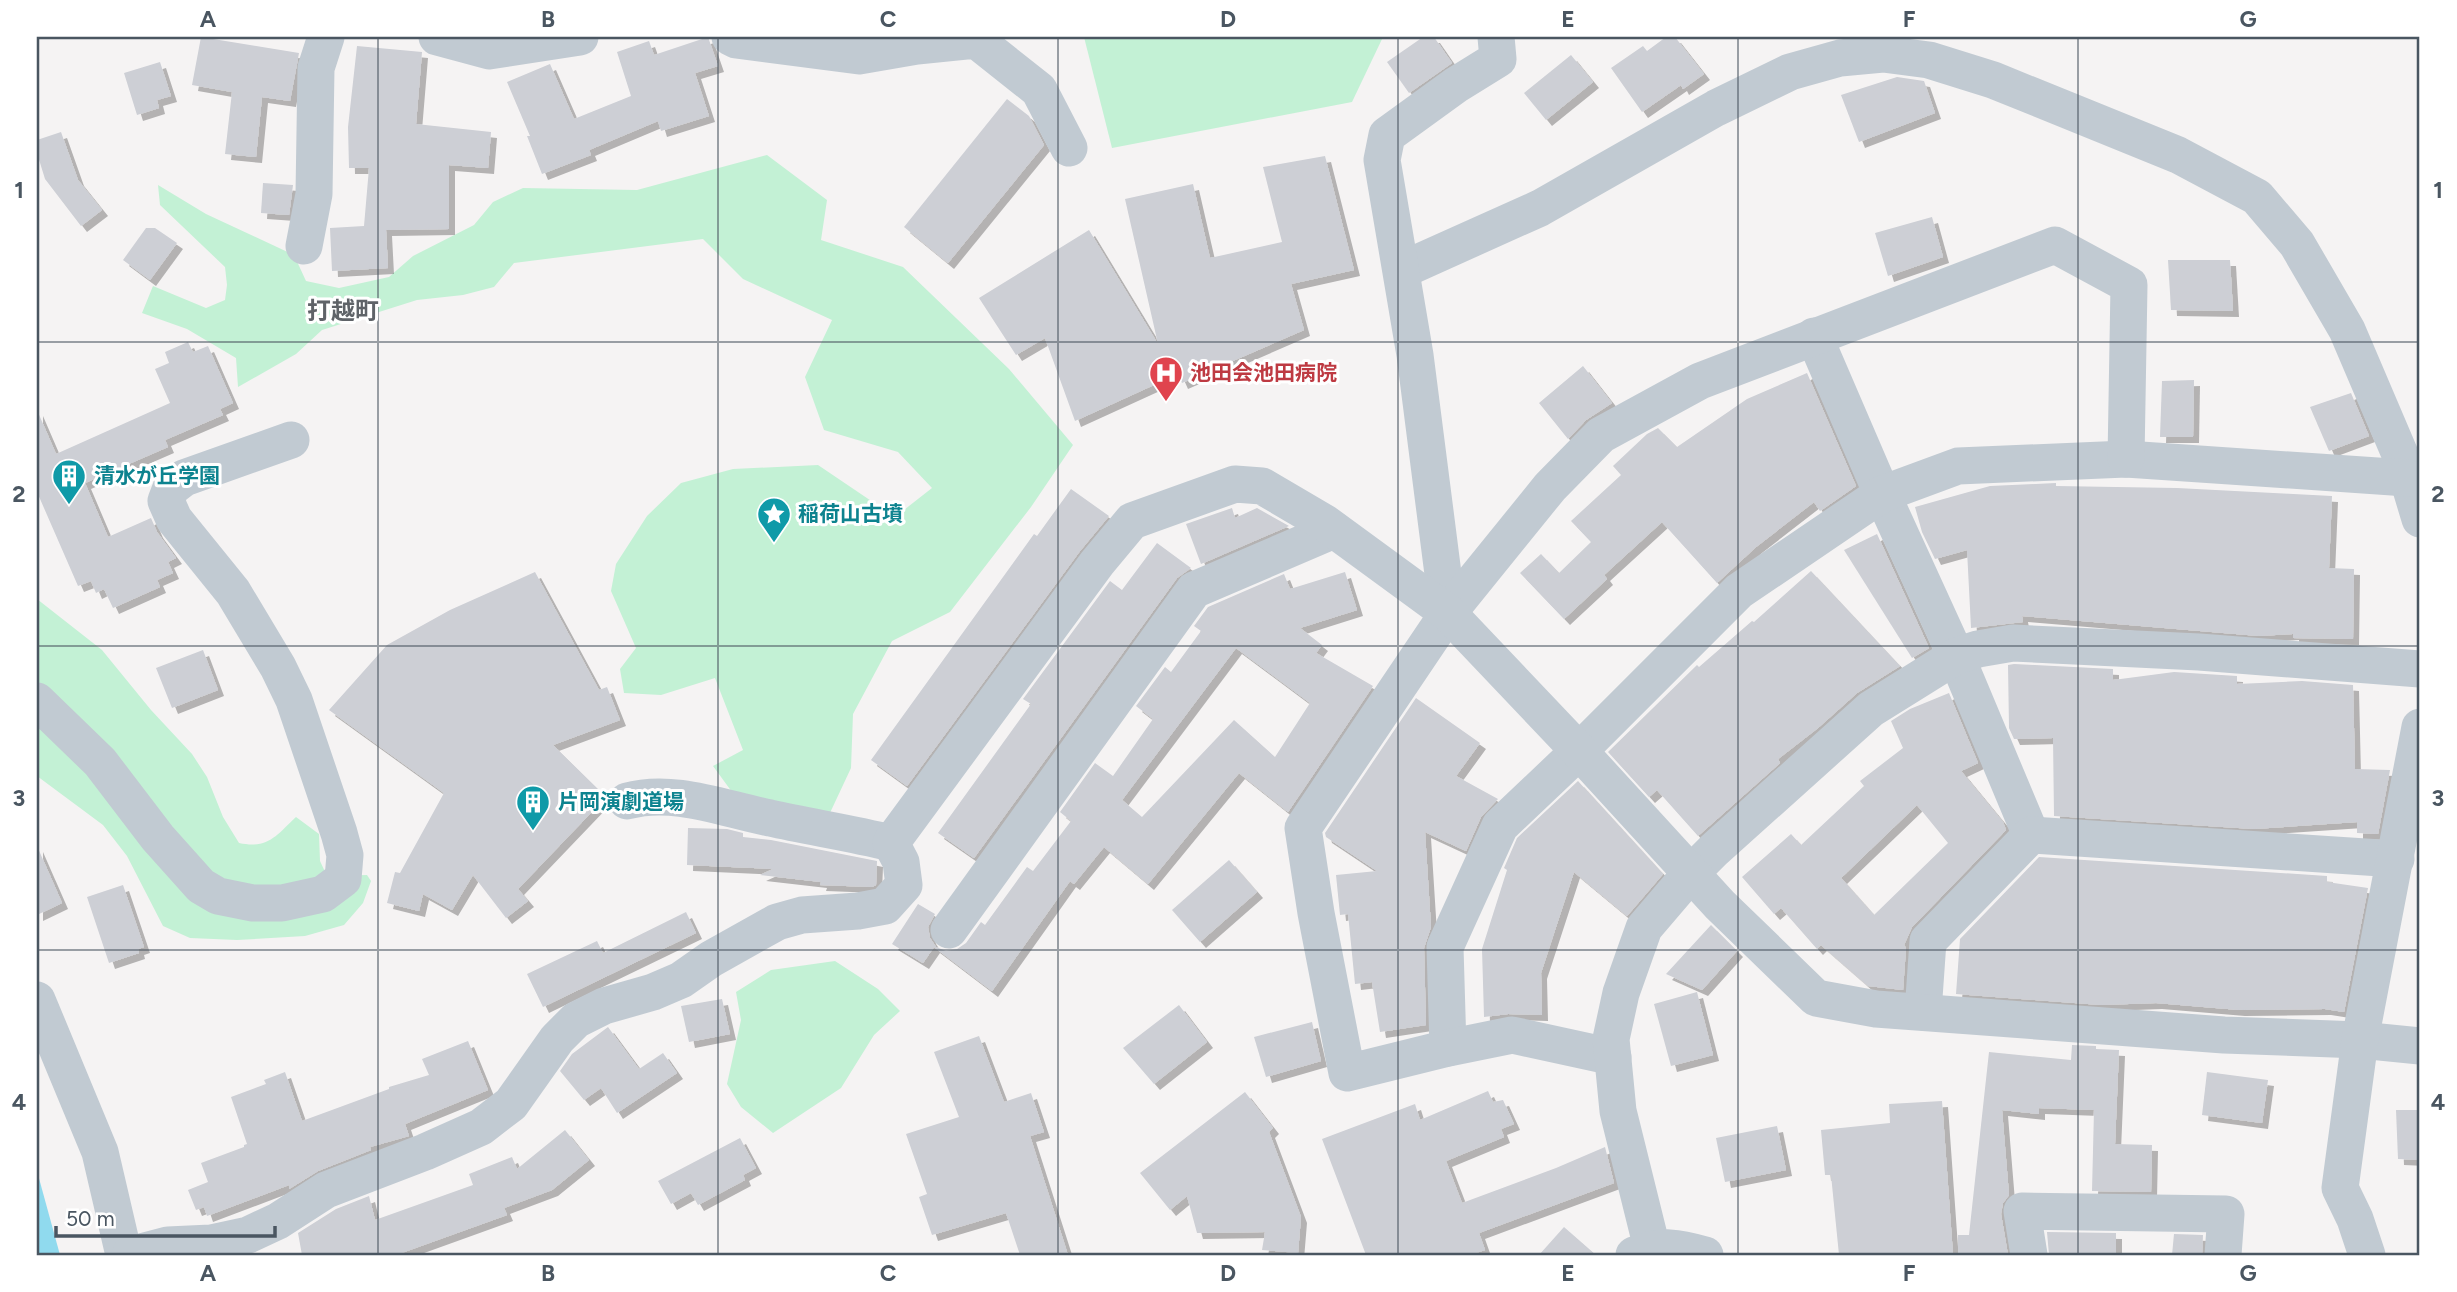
<svg xmlns="http://www.w3.org/2000/svg" width="2457" height="1292" font-family="Figtree,'Noto Sans JP',sans-serif">
<defs>
<filter id="shadow"><feDropShadow dx="6" dy="6" stdDeviation="0" flood-color="#0004"/></filter>
</defs>
<rect width="100%" height="100%" fill="#f5f3f3"/>
<g fill="#c3f1d5">
<polygon points="1084,37 1383,37 1352,102 1112,148"/>
<polygon points="767,155 827,200 821,240 903,267 1009,369 1073,445 1031,507 950,612 892,641 853,714 851,768 829,815 732,792 713,766 743,750 715,678 661,695 624,693 620,669 636,648 611,591 616,564 647,516 681,483 733,469 818,465 895,517 932,488 898,452 824,430 805,377 832,320 743,279 703,239 514,263 494,287 463,295 417,300 322,330 296,354 238,387 236,358 187,329 142,313 153,286 206,308 225,300 227,285 225,267 160,205 158,185 206,214 294,255 306,281 339,288 389,277 413,256 474,225 493,202 523,188 637,190"/>
<path d="M37,599L102,650L151,710L192,754L207,777L223,817L239,843C268,849 276,836 296,817L319,834L320,861L327,876L367,875L371,881L363,903L344,925L305,936L237,940L190,938L163,926L127,856L103,825L37,776Z"/>
<polygon points="835,961 878,989 900,1011 874,1035 841,1088 773,1133 741,1107 727,1084 741,1020 736,992 771,970"/>
</g>
<polygon fill="#90daee" points="37,1171 60,1255 37,1255"/>
<g fill="#cdcfd5" fill-rule="evenodd" filter="url(#shadow)">
<polygon points="201,37 299,53 290,101 262,97 256,157 225,154 232,92 192,85"/>
<polygon points="708,37 718,66 695,73 709,116 661,131 658,121 589,150 591,155 542,174 527,136 530,136 507,82 550,64 574,119 631,96 617,52 649,41 654,55"/>
<polygon points="1423,37 1434,37 1452,63 1409,93 1387,62"/>
<polygon points="1666,37 1675,37 1704,74 1683,89 1681,85 1642,112 1611,68 1643,46 1647,51"/>
<polygon points="357,46 422,52 416,124 491,132 488,168 449,165 449,229 386,230 388,268 332,271 330,228 364,226 369,168 349,168 348,127"/>
<polygon points="1571,55 1593,82 1546,120 1524,93"/>
<polygon points="160,62 171,96 157,100 159,108 137,115 124,73"/>
<polygon points="1897,77 1924,81 1935,113 1859,142 1841,95"/>
<polygon points="1007,99 1029,116 1044,145 948,263 904,227"/>
<polygon points="61,132 78,180 102,210 81,226 45,179 37,153 37,140"/>
<polygon points="1325,156 1354,270 1291,284 1304,330 1182,383 1178,374 1075,421 1045,338 1016,355 979,298 1089,230 1158,344 1125,199 1193,184 1210,258 1282,242 1263,167"/>
<polygon points="263,183 293,185 289,215 261,213"/>
<polygon points="1932,217 1943,257 1888,276 1875,233"/>
<polygon points="146,228 155,228 177,243 150,280 123,260"/>
<polygon points="2168,260 2230,260 2233,311 2171,310"/>
<polygon points="188,342 193,352 208,346 233,403 220,409 223,415 165,440 168,447 85,483 108,537 151,518 157,532 176,558 168,562 173,573 157,580 160,587 113,608 104,589 96,593 91,581 78,586 37,492 37,410 56,454 170,403 155,369 169,363 165,352"/>
<polygon points="1583,366 1612,403 1586,420 1568,439 1539,403"/>
<polygon points="1807,373 1856,486 1820,511 1814,502 1756,547 1717,583 1662,522 1604,575 1607,579 1564,619 1520,573 1541,554 1559,573 1591,542 1571,521 1621,475 1613,466 1647,434 1658,428 1677,447 1747,399"/>
<polygon points="2194,380 2193,437 2160,437 2162,381"/>
<polygon points="2351,393 2369,436 2329,451 2310,407"/>
<polygon points="2056,483 2056,486 2177,488 2332,496 2329,568 2354,569 2353,639 2293,638 2293,634 2259,636 2022,616 2023,622 1971,628 1967,550 1935,559 1922,532 1915,507 1990,486"/>
<polygon points="1071,489 1109,516 1080,551 907,786 871,760 1034,534 1037,536"/>
<polygon points="1232,508 1235,518 1257,508 1289,526 1201,564 1186,524"/>
<polygon points="1877,534 1929,648 1912,658 1844,550"/>
<polygon points="1157,543 1191,568 1177,578 974,858 938,833 1031,704 1023,699 1110,581 1122,590"/>
<polygon points="1811,571 1900,666 1857,693 1818,728 1778,759 1780,763 1698,836 1657,790 1649,797 1608,752 1697,665 1699,667 1752,621 1754,622"/>
<polygon points="535,572 599,690 607,687 620,720 553,745 606,797 518,889 528,901 506,918 473,875 452,910 423,894 419,911 387,903 395,872 400,873 444,793 329,710 387,645 450,610"/>
<path d="M1345,572L1357,610L1300,628L1322,645L1316,653L1373,686L1288,812L1239,773L1148,884L1104,847L1074,884L1070,881L992,991L934,947L923,963L892,944L918,904L935,914L928,927L930,938L936,947L946,951L957,949L966,943L981,922L985,925L1027,867L1033,871L1071,821L1060,812L1095,763L1113,776L1153,719L1136,706L1165,667L1171,672L1201,631L1194,626L1208,607L1284,574L1290,589ZM1236,648L1310,703L1275,757L1234,720L1142,817L1122,800Z"/>
<polygon points="203,650 218,690 172,708 156,668"/>
<polygon points="2014,664 2113,669 2113,680 2174,672 2237,676 2237,684 2302,681 2353,685 2355,769 2390,770 2378,834 2357,833 2357,822 2254,829 2054,816 2053,738 2014,739 2009,728 2008,665"/>
<path d="M1949,693L1978,763L1961,771L2003,822L2006,830L1912,927L1904,945L1906,948L1903,990L1868,986L1821,945L1817,949L1781,908L1774,914L1742,877L1791,834L1801,845L1864,786L1860,781L1903,748L1891,721L1910,709ZM1917,805L1948,843L1874,915L1841,878Z"/>
<polygon points="1416,698 1480,743 1456,776 1498,799 1481,817 1466,851 1425,832 1431,927 1424,948 1426,1025 1380,1032 1372,982 1355,984 1348,914 1340,915 1336,875 1377,871 1326,837 1325,833"/>
<polygon points="1578,781 1663,874 1627,916 1574,872 1541,973 1542,1015 1508,1014 1484,1017 1482,949 1507,870 1504,868 1517,838"/>
<polygon points="688,828 727,829 743,833 743,837 771,840 877,861 876,885 872,887 820,885 821,882 760,875 773,869 687,865"/>
<polygon points="37,846 62,903 37,915"/>
<polygon points="2039,857 2327,876 2327,882 2368,888 2344,1012 2325,1009 2239,1010 2156,1003 2101,1005 1956,994 1960,939"/>
<polygon points="1229,860 1257,892 1200,942 1172,910"/>
<polygon points="123,885 144,947 138,949 139,953 109,963 87,897"/>
<polygon points="686,912 696,933 543,1007 527,974 597,941 603,953"/>
<polygon points="1711,925 1737,951 1702,990 1666,974"/>
<polygon points="1697,992 1713,1055 1671,1066 1654,1004"/>
<polygon points="722,999 730,1034 689,1042 681,1006"/>
<polygon points="1179,1005 1207,1042 1154,1084 1123,1048"/>
<polygon points="1312,1022 1321,1061 1266,1077 1254,1037"/>
<polygon points="608,1027 639,1069 663,1053 677,1073 617,1113 601,1088 584,1100 560,1071 572,1054"/>
<polygon points="979,1036 1004,1102 1031,1093 1044,1132 1030,1136 1068,1255 1020,1255 1006,1213 932,1235 919,1197 927,1194 906,1134 959,1117 934,1052"/>
<polygon points="468,1041 488,1090 405,1124 409,1136 370,1147 371,1150 318,1171 289,1189 289,1185 207,1216 204,1207 196,1210 188,1190 208,1182 201,1163 244,1147 244,1145 247,1144 231,1097 266,1084 264,1080 285,1072 302,1121 389,1089 389,1087 429,1075 422,1059"/>
<polygon points="2072,1045 2096,1046 2096,1049 2119,1050 2115,1144 2152,1145 2151,1192 2092,1191 2094,1110 2039,1108 2039,1114 2002,1110 2009,1195 2003,1203 2001,1214 2008,1255 1958,1255 1958,1235 1969,1235 1989,1052 2071,1060"/>
<polygon points="2207,1072 2268,1080 2262,1123 2202,1115"/>
<polygon points="1488,1091 1493,1102 1503,1100 1514,1124 1501,1129 1504,1137 1446,1161 1462,1203 1556,1168 1605,1147 1614,1183 1479,1233 1485,1250 1470,1255 1366,1255 1322,1139 1415,1104 1420,1120"/>
<polygon points="1245,1092 1273,1128 1269,1132 1301,1217 1298,1253 1262,1250 1265,1232 1197,1233 1187,1196 1170,1210 1140,1173"/>
<polygon points="1942,1101 1953,1255 1839,1255 1831,1175 1825,1175 1821,1130 1890,1123 1889,1104"/>
<polygon points="2396,1110 2420,1110 2420,1160 2398,1159"/>
<polygon points="1777,1126 1786,1170 1725,1182 1716,1138"/>
<polygon points="565,1130 589,1160 552,1190 504,1208 507,1215 396,1255 302,1255 298,1233 336,1209 369,1196 375,1220 473,1185 469,1174 512,1157 517,1169"/>
<polygon points="740,1138 756,1168 743,1175 745,1180 698,1205 691,1193 671,1204 658,1181"/>
<polygon points="1564,1227 1596,1255 1539,1255"/>
<polygon points="2047,1232 2116,1233 2116,1255 2049,1255"/>
<polygon points="2174,1234 2203,1235 2202,1255 2172,1255"/>
</g>
<g fill="none" stroke-linecap="round" stroke-linejoin="round">
<g stroke="#c1cad2" stroke-width="37">
<polyline points="437,37 489,51 580,37"/>
<polyline points="730,37 736,40 859,56 917,46 976,40 1039,90 1069,148"/>
<polyline points="304,246 314,194 316,68 326,37"/>
<polyline points="1402,270 1540,208 1716,108 1790,72 1840,58 1883,54 1929,60 1993,80 2178,155 2257,197 2297,244 2347,330 2402,459 2420,519"/>
<polyline points="1814,336 1882,494 1956,656 2031,835"/>
<polyline points="1448,613 1415,355 1382,160 1387,135 1456,85 1498,59 1496,37"/>
<polyline points="37,701 100,762 158,838 201,886 218,896 253,903 282,903 323,894 343,879 345,855 339,833 294,700 278,667 233,592 174,519 166,501 171,488 184,478 291,440"/>
<path d="M627,801C674,788 724,809 770,818C810,827 851,833 891,843"/>
<polyline points="949,930 1194,590 1334,530"/>
<polyline points="37,1000 100,1152 124,1255"/>
<polyline points="1923,1012 1928,941 2031,835 2396,859"/>
<polyline points="1448,1048 1445,947 1500,826 1579,751 1739,591 1882,494 1958,466 2126,459 2407,478"/>
<polyline points="1613,1057 1512,1035 1448,1048 1347,1073 1316,913 1303,828 1448,613 1550,487 1601,435 1700,381 2055,245 2129,285 2126,459"/>
<polyline points="1652,1248 1618,1111 1611,1039 1621,993 1644,928 1691,873 1714,850 1871,709 1956,656 1978,649 2013,643 2199,652 2420,669"/>
<polyline points="130,1255 168,1245 211,1243 248,1235 278,1221 326,1190 425,1152 481,1127 511,1104 557,1039 576,1020 604,1006 653,992 681,980 711,959 777,922 802,915 858,911 885,906 904,885 901,862 891,843 1097,563 1132,521 1235,484 1262,486 1325,523 1448,613 1579,751 1720,905 1816,998 1876,1009 2224,1035 2360,1040 2420,1046"/>
<path d="M1634,1255C1662,1244 1678,1247 1705,1255"/>
<polyline points="2029,1255 2022,1211 2226,1214 2223,1255"/>
<polyline points="2367,1255 2355,1219 2340,1188 2360,1040 2420,727"/>
</g>
</g>
<path fill="none" stroke="#4a5661" stroke-width="2" stroke-opacity="0.55" d="M378,37V1255M718,37V1255M1058,37V1255M1398,37V1255M1738,37V1255M2078,37V1255M37,342H2420M37,646H2420M37,950H2420"/>
<defs>
<g id="hospital-pin" transform="scale(1.75)"><path d="M0 17L-7.5 6A9.5 9.5 0 1 1 7.5 6Z" fill="#e0444e" stroke="#fff"/><path d="M-5-5h3v3.5h4V-5h3V5h-3V1.5h-4V5h-3Z" fill="#fff"/></g>
<g id="building-pin" transform="scale(1.75)"><path d="M0 17L-7.5 6A9.5 9.5 0 1 1 7.5 6Z" fill="#0f9aa8" stroke="#fff"/><path d="M-4-6H4V6H1V3H-1V6H-4ZM-2.5-4.3h1.7v1.8h-1.7ZM.8-4.3h1.7v1.8H.8ZM-2.5-1h1.7V.8h-1.7ZM.8-1h1.7V.8H.8Z" fill="#fff"/></g>
<g id="sight-pin" transform="scale(1.75)"><path d="M0 17L-7.5 6A9.5 9.5 0 1 1 7.5 6Z" fill="#0f9aa8" stroke="#fff"/><path d="M0-6L1.8-2.2L6-1.7L2.9 1.2L3.7 5.4L0 3.3L-3.7 5.4L-2.9 1.2L-6-1.7L-1.8-2.2Z" fill="#fff"/></g>
</defs>
<g fill-rule="evenodd">
<use href="#hospital-pin" x="1166" y="373"/>
<use href="#building-pin" x="69" y="476"/>
<use href="#sight-pin" x="774" y="514"/>
<use href="#building-pin" x="533" y="802"/>
</g>
<g text-anchor="middle" stroke-width="6" stroke-linejoin="round" paint-order="stroke">
<g font-size="21" font-weight="bold" fill="#be3a42" stroke="#fff" text-anchor="start">
<text x="1190" y="380">池田会池田病院</text>
</g>
<g font-size="21" font-weight="bold" fill="#0d838f" stroke="#fff" text-anchor="start">
<text x="94" y="483">清水が丘学園</text>
<text x="798" y="521">稲荷山古墳</text>
<text x="558" y="809">片岡演劇道場</text>
</g>
<g font-size="24" font-weight="bold" fill="#5f6368" stroke="#fff">
<text x="343" y="319">打越町</text>
</g>
</g>
<rect width="2457" height="1292" fill="none" stroke="#ffffff" stroke-width="77"/>
<path d="M56 1226v10h219v-10" fill="none" stroke="#4a5661" stroke-width="3.5"/>
<text x="66" y="1226" font-size="21" fill="#4a5661" stroke="#ffffff" stroke-width="5" paint-order="stroke">50 m</text>
<rect x="38" y="38" width="2380" height="1216" fill="none" stroke="#4a5661" stroke-width="2.5"/>
<g font-size="23" text-anchor="middle" font-weight="bold" fill="#4a5661">
<text x="208" y="27">A</text>
<text x="548" y="27">B</text>
<text x="888" y="27">C</text>
<text x="1228" y="27">D</text>
<text x="1568" y="27">E</text>
<text x="1909" y="27">F</text>
<text x="2248" y="27">G</text>
<text x="19" y="198">1</text>
<text x="2438" y="198">1</text>
<text x="19" y="502">2</text>
<text x="2438" y="502">2</text>
<text x="19" y="806">3</text>
<text x="2438" y="806">3</text>
<text x="19" y="1110">4</text>
<text x="2438" y="1110">4</text>
<text x="208" y="1281">A</text>
<text x="548" y="1281">B</text>
<text x="888" y="1281">C</text>
<text x="1228" y="1281">D</text>
<text x="1568" y="1281">E</text>
<text x="1909" y="1281">F</text>
<text x="2248" y="1281">G</text>
</g>
</svg>
